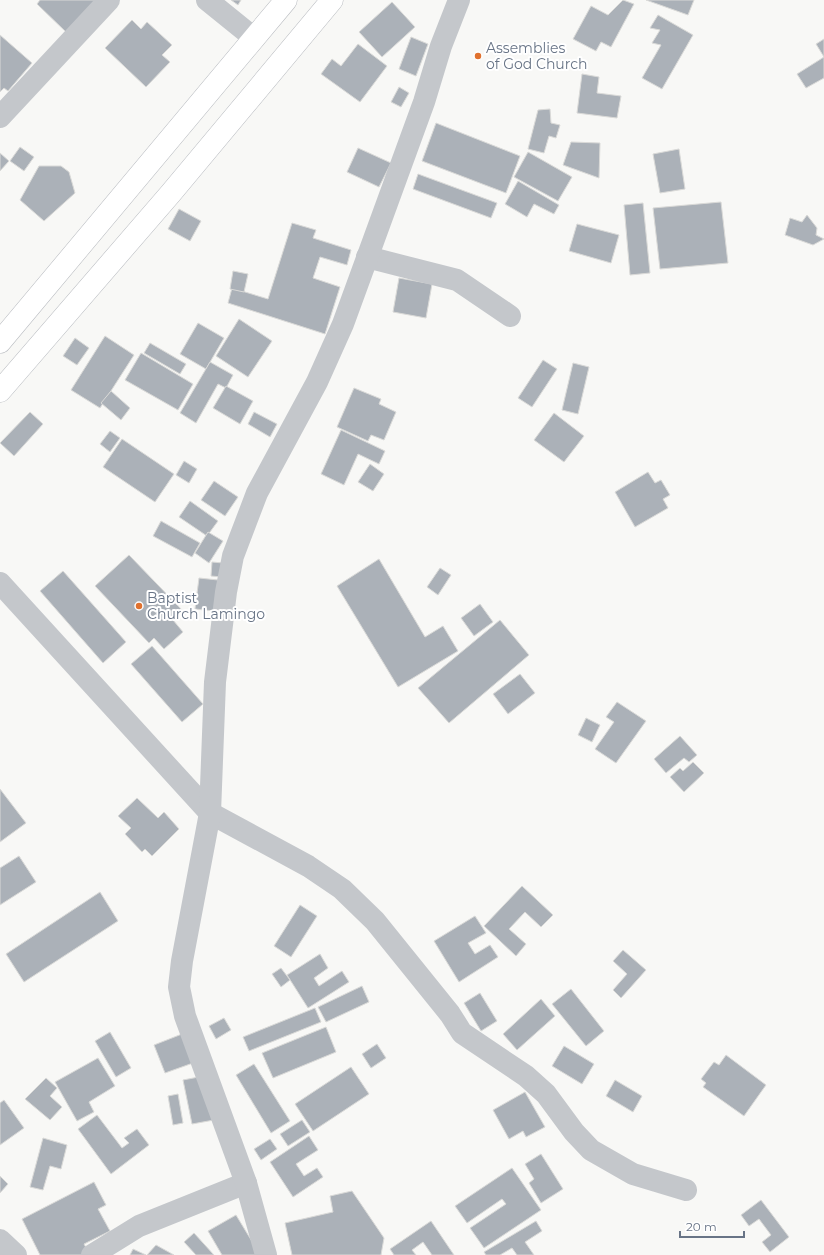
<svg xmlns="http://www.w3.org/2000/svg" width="824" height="1255" font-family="Montserrat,sans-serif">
<rect width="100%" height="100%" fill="#f8f8f6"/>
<g fill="#abb1b8" stroke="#dadad8">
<polygon points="40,0 98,0 66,32 37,4"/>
<polygon points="231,0 241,0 238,5"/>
<polygon points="623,0 634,4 611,47 601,42 596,51 573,39 591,6 608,15"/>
<polygon points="646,0 694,0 688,15"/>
<polygon points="392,2 415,27 382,57 359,32"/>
<polygon points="658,15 693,35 662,89 642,78 661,45 652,43 660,30 650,28"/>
<polygon points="132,20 141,29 147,22 172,45 162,55 170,62 146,87 105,48"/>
<polygon points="0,35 32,63 8,91 4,88 0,92"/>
<polygon points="411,37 428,44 416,76 399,69"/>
<polygon points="824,39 824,57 816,44"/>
<polygon points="358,44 387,66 360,102 321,74 332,59 341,66"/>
<polygon points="824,57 824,78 806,88 797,74"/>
<polygon points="582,74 599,77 597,93 621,96 617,118 577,113"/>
<polygon points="399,87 409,93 401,107 391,102"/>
<polygon points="550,109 551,123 560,125 556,138 549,136 544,153 528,149 538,110"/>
<polygon points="436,123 520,156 506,193 422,161"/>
<polygon points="571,142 600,143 599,178 563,165"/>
<polygon points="20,147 34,157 24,171 10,161"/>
<polygon points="358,148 391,163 379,187 347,172"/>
<polygon points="679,149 685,189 660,193 653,154"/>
<polygon points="528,152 572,177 558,201 514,177"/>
<polygon points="0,153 9,161 0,171"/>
<polygon points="39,166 61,166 69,172 75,193 44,221 20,200"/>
<polygon points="418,174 497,203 491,218 413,189"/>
<polygon points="518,181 559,205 554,214 534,204 527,217 505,204"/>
<polygon points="721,202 728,263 660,269 653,208"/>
<polygon points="643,203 650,273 630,275 624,205"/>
<polygon points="179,209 201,221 190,241 168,229"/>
<polygon points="807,215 817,228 816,235 824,239 813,245 785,235 790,218 802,222"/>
<polygon points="292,223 316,230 313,238 351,250 347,265 320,257 313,278 340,287 325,334 228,303 232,288 268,299"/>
<polygon points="577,224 619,235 611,263 569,251"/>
<polygon points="233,271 248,274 244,292 230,289"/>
<polygon points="399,278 432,284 426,318 393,312"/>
<polygon points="239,319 272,341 248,377 216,356"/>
<polygon points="198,323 224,338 206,369 180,354"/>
<polygon points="105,336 134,355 100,408 71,390"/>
<polygon points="75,338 89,348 77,365 63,356"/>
<polygon points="150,343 186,364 180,374 144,353"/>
<polygon points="141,353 193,384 178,410 125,380"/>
<polygon points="543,360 557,369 532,407 518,398"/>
<polygon points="210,362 233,375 226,388 218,384 196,423 180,413"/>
<polygon points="573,363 589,367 578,414 562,410"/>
<polygon points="226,386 253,401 240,424 213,408"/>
<polygon points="354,388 381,399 379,404 396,412 384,440 371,435 368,441 337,427"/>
<polygon points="111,391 130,408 121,420 101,403"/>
<polygon points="30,412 43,424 14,456 0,443"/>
<polygon points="254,412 277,424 270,437 248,424"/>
<polygon points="554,413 584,436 564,462 534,440"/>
<polygon points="341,430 385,451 379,464 358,454 344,485 321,474"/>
<polygon points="110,431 120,438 110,452 100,444"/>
<polygon points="122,439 174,474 155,502 103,467"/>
<polygon points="184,461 197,469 189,483 176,475"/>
<polygon points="370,464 384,474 373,491 358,482"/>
<polygon points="648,472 655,483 661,480 670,495 663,499 668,508 635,527 615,492"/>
<polygon points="214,481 238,497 225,516 201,500"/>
<polygon points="190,501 218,521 207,536 179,517"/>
<polygon points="161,521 200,543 192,557 153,536"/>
<polygon points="208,532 223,541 209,563 195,553"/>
<polygon points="129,555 183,611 173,620 183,632 164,649 154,638 149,643 95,586"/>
<polygon points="379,559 425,637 443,626 458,651 398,687 337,586"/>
<polygon points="212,562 223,563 222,577 211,576"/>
<polygon points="440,568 451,575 438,595 427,587"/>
<polygon points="63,571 126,642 103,663 40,591"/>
<polygon points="199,578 218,580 214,611 195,609"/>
<polygon points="480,604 493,622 474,636 461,618"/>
<polygon points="500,620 529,655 449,723 418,688"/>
<polygon points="152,646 203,704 182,722 131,664"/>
<polygon points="520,674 535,693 508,714 493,694"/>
<polygon points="617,702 646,721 616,763 595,749 614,722 606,717"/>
<polygon points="586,718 600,725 592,742 578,735"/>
<polygon points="680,736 697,755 689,762 684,758 666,773 654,759"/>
<polygon points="693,762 704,773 684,792 670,777 680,768 683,771"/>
<polygon points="0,789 26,823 0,842"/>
<polygon points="137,798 158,818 164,812 179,829 152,856 145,849 142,852 125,834 131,828 118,816"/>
<polygon points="19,856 36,882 0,905 0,868"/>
<polygon points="522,886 553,915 541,927 525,912 509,929 526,944 516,956 484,926"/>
<polygon points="100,892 118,921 24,982 6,954"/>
<polygon points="300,905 317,916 291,957 274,946"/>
<polygon points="475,916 486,933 468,943 475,954 490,945 498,957 459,982 434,941"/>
<polygon points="623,950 646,970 621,998 613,990 627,974 613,961"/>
<polygon points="320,954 328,968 314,978 319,986 342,971 349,982 308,1008 287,975"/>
<polygon points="281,968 290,980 281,987 272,974"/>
<polygon points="362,986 369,1002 326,1022 318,1007"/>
<polygon points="571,989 604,1031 586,1046 552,1004"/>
<polygon points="480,993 497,1021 481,1031 464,1003"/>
<polygon points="541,999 555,1016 517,1050 503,1034"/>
<polygon points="315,1008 321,1022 249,1051 243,1037"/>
<polygon points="224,1018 231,1030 216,1039 209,1026"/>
<polygon points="326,1027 336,1052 273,1078 262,1053"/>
<polygon points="110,1032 131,1068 116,1077 95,1041"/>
<polygon points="182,1034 193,1063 165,1073 154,1045"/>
<polygon points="377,1044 386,1058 371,1068 362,1054"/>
<polygon points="564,1046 594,1064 582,1084 552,1066"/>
<polygon points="726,1055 766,1085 744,1116 703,1087 706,1083 701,1079 714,1062 719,1065"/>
<polygon points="98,1058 115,1086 89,1102 94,1112 77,1121 55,1082"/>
<polygon points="254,1064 290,1121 271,1133 236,1075"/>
<polygon points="351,1067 369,1094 313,1131 295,1104"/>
<polygon points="204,1076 214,1120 192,1124 183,1080"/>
<polygon points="46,1078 57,1088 50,1096 62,1107 50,1120 25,1099"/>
<polygon points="615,1080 642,1096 633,1112 606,1096"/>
<polygon points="525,1092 545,1127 526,1137 523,1131 509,1139 493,1110"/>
<polygon points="178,1094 183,1123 173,1125 168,1096"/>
<polygon points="4,1100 24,1128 0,1145 0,1103"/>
<polygon points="97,1115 122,1148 129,1143 124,1138 137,1129 149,1145 111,1174 78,1129"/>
<polygon points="302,1120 310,1132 288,1146 280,1134"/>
<polygon points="309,1136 318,1150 296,1164 304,1176 317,1168 323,1177 293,1197 270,1162"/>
<polygon points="43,1138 67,1145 61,1169 50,1166 43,1190 30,1187"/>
<polygon points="270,1139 277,1149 261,1160 254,1149"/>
<polygon points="541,1154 563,1189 541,1203 529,1183 534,1179 525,1164"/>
<polygon points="512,1168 541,1210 484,1248 470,1228 506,1204 502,1199 467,1223 455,1206"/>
<polygon points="0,1176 8,1184 0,1193"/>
<polygon points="94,1182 106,1205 98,1209 110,1231 84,1244 89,1253 86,1255 40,1255 22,1219"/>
<polygon points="352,1191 384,1238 381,1255 292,1255 285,1223 333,1212 330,1196"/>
<polygon points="761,1200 789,1237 770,1252 762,1242 771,1235 759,1219 749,1226 741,1215"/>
<polygon points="236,1215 259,1253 256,1255 222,1255 208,1231"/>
<polygon points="431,1221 454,1255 432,1255 423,1242 412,1250 416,1255 394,1255 390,1249"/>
<polygon points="536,1221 542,1231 525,1242 534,1255 517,1255 512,1248 500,1255 486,1255 484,1252"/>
<polygon points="194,1233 214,1255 196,1255 184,1242"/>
<polygon points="156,1245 174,1255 147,1255"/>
<polygon points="133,1249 146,1255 130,1255"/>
</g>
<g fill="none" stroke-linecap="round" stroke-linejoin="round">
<g stroke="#b7babf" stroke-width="23">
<g id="major">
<polyline points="0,342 286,0"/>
<polyline points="0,391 171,193 332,0"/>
</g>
</g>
<g stroke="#c4c7cb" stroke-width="22">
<polyline points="207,0 254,38"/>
<polyline points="0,117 109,0"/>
<polyline points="367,257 457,280 510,316"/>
<polyline points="0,583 210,813 308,866 342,889 375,921 450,1014 462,1033 526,1076 546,1094 574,1132 591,1150 633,1174 686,1190"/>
<polyline points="0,1240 16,1255"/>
<polyline points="92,1255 139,1226 246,1183"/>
<polyline points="266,1255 246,1183 185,1016 179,987 182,961 210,813 215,682 226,592 233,556 257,493 317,382 343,324 424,102 441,46 459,0"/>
</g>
<use href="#major" stroke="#fff" stroke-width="22"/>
</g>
<g fill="#e0712e" stroke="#fff" stroke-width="1.5">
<circle cx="478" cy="56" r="4"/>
<circle cx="139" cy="606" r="4"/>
</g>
<g text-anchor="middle" stroke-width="4" stroke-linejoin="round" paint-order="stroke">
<g font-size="14" fill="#687486" stroke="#fff" text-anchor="start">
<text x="486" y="53">Assemblies<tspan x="486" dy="16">of God Church</tspan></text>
<text x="147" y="603">Baptist<tspan x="147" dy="16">Church Lamingo</tspan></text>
</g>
</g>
<path d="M680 1231v6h64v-6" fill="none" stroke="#687486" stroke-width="2"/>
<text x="686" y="1231" font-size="12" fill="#687486" stroke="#ffffff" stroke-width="3" paint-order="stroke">20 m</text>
</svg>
